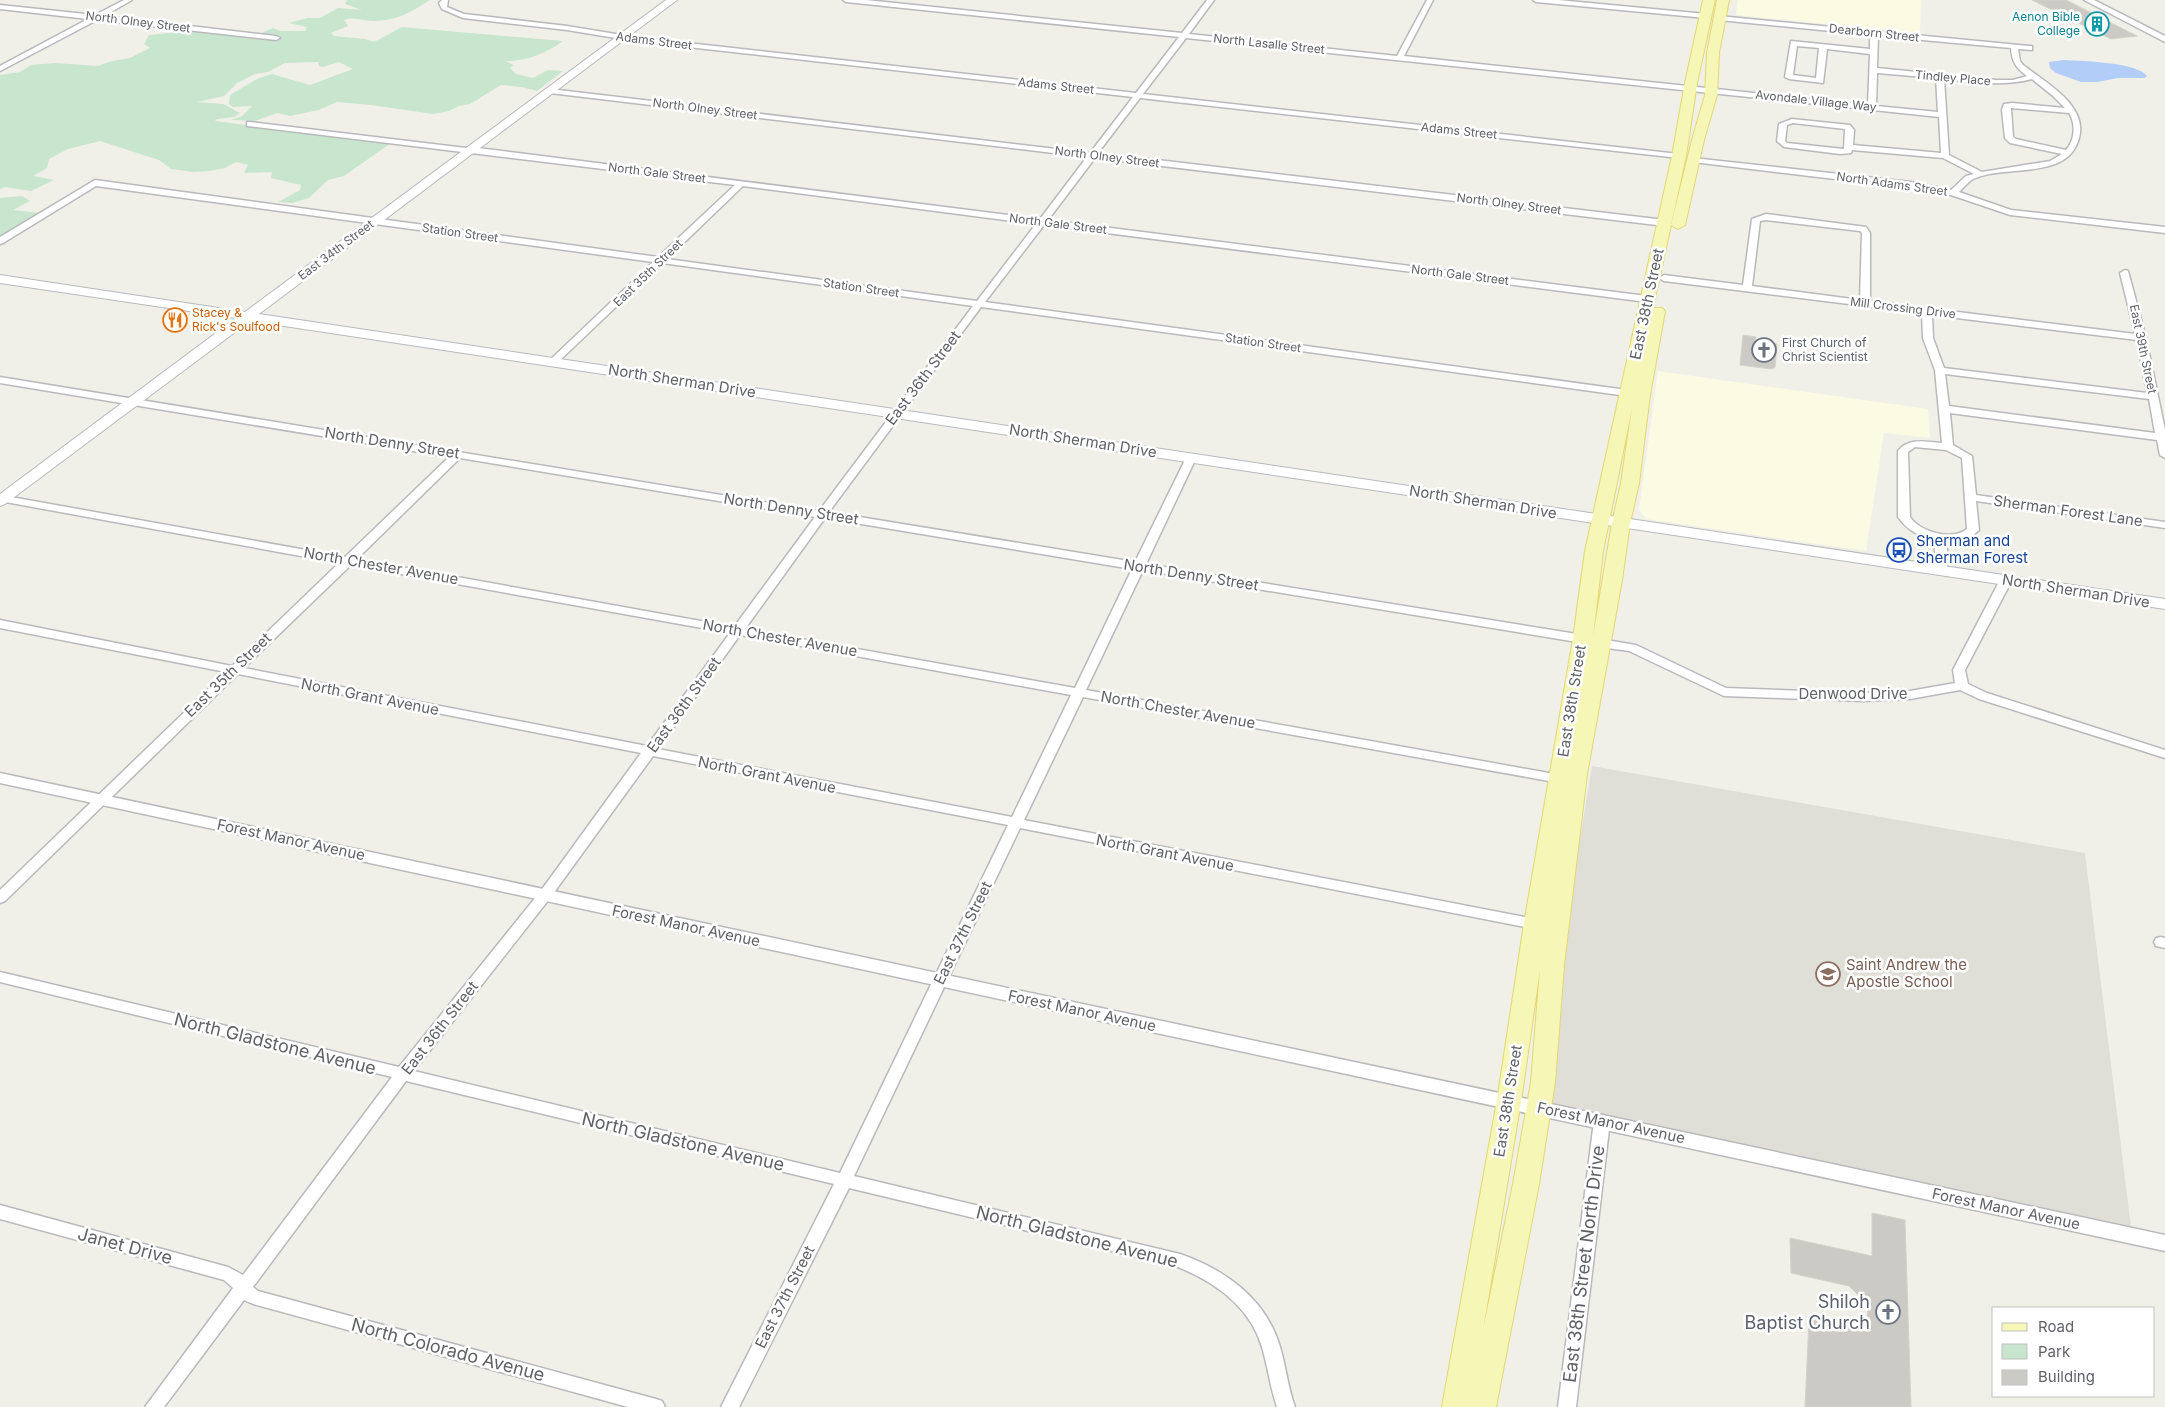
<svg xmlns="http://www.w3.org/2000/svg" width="2165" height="1407" font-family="Inter,sans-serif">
<rect width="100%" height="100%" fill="#f0f0e9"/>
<g fill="#fbfae3">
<polygon points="1738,0 1921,0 1920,34 1736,15"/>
<polygon points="1658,371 1928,409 1930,438 1884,433 1866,551 1646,519 1639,510"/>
</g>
<polygon fill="#e0dfd7" points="1592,766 2085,853 2131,1227 1545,1102 1537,1095"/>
<g fill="#c8e5cd">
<path d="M347,0H430C413,11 396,21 375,21C363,22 356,16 344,20L348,26L331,33L334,36L365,39L374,42L402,27L563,41C545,54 527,61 505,61L514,65L510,68L516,74L533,78L548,70L563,71L537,91L522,87L501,85L470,104L459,106L449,111L433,114L371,105L337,102L319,110L290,116L277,113L255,121L231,120L242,116L252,106L233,107L229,104L230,95L257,79L272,74L310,85L353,69L339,62L323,67L319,66L318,62L285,63L268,72L255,74L237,83L224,96L197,102L223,104L240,113L234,117L217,119L215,121L391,143L344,176L328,180L309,198L292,203L278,202L300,190L301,185L271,178L272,172L244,173L248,165L236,162L225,168L210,171L194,172L171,169L159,160L100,141L68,149L49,159L47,168L33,176L54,180L31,191L5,187L0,189V75L20,72L31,65L55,63L98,66L112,61L130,58L150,48L144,44L149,35L189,31L276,39L279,37L259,34L273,28L280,31H305L307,27L289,23L307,18H320L338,8L362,10L345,4Z"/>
<polygon points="22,196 30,201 13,210 40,213 0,238 0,198"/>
</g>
<path fill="#b2cdf7" d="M2064,60C2081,61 2137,62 2147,76L2145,78H2118L2097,82H2081L2056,73L2050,68L2049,62Z"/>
<g fill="#cccac5" stroke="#d4d3c8">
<polygon points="2032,0 2066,0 2137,36 2111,39"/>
<polygon points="1743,335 1756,337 1755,341 1777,344 1775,367 1772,369 1740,365"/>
<polygon points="1872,1213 1905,1220 1911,1407 1805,1407 1809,1319 1854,1329 1867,1321 1868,1305 1849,1286 1791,1273 1790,1238 1872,1256"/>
</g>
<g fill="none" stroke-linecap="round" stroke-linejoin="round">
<g stroke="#b9b9bd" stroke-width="3">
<g id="minor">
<polygon points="124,0 132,0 104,16 276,36 280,38 276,40 97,20 0,71 0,66 88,19 0,9 0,5 95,15"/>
<path d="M442,0H448L447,7L464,14L567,26L634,37L1136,93L1179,37L846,2L843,0H866L1182,33L1207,0H1214L1189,34L1397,56L1427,0H1433L1404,56L1868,105L1870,54L1827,49L1823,83L1789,79L1785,77L1791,41L1870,49V35L1719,20L1715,18L1719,16L2029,46H2032V50L2018,49L2020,61L2023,65C2046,83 2088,105 2079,138C2068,181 2006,164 1973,179C1968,182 1963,188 1959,192L2011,210L2165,227V233L2010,215L1951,195L1911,188L1693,162L1689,160L1693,158L1911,182L1951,190L1966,176L1974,174L1943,158L1852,150L1851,153L1840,154L1784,147L1777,141L1779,124L1792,119L1850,125L1854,130L1853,145L1941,153L1939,117L1186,38L1143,94L1679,154L1683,156L1679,158L1140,98L1098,153L1665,220L1669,223L1665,226L1095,158L1048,220L1647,296L1652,299L1647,302L1044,225L985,302L1627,390L1632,393L1627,396L981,307L829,512L1135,562L1186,458L1191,455L1196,458L1146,564L1583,635L1589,639L1583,643L1143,570L1086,690L1560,775L1567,779L1560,783L1083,697L1024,820L1535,919L1540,921L1542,924L1540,927L1535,929L1020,828L854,1176L1180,1254C1226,1270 1266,1299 1280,1347C1286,1367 1288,1388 1295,1407H1277C1270,1387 1268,1367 1262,1347C1250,1307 1215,1282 1178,1267L849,1188L739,1407H721L834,1184L406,1081L253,1287L258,1291L656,1399L662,1401L665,1407H628L253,1304L244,1300L164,1407H145L233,1288L224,1280L0,1219V1205L228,1267L243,1275L392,1077L0,982V972L399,1067L540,892L641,753L238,674L5,901L0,903V890L226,672L0,628V620L232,666L339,563L0,501V495L345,557L449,457L0,383V377L819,511L973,306L662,263L557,363H551V359L653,262L96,186L3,243L0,244V237L95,180L658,257L735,185L247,126V122H250L466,148L470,147L1040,219L1087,157L550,93L546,91L550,89L1090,153L1133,97L634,41L567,30L463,18L442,9L439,3ZM1878,36L2011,48C2012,62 2016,68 2027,76L2013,80H1996L1877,68ZM1797,46L1819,48L1816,78L1793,75ZM1877,73L1936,78L1938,112L1876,106ZM1944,79C1974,82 2002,87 2032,79L2053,96L2065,108L2012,103L2004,104L2002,110L2005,138L2010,143L2062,154L2050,161L1982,172L1949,155ZM2011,108L2069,113C2076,124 2075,140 2066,150L2016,139L2013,137ZM1793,123L1845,129L1844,149L1787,143L1785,141L1787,125ZM743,186L1036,224L977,301L667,259ZM460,458L815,517L734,627L357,559ZM825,518L1132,569L1075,688L745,629ZM351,565L730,633L647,746L244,668ZM740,635L1071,695L1012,817L658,749ZM653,756L1008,825L840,1173L414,1071L550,898Z"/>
<polygon points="1533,0 1558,0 1706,14 1710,16 1706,18 1536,2"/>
<path d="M1766,214L1866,227L1870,233V301L2135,334L2120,273L2125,270L2128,271L2146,338L2165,430V458L2160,455L2157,440L1950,413L1953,445L1972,456L1976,495L2165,522V528L1976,501L1979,530L1971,537L1947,541V570L1941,573L1937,572L1935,570V540C1919,536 1908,531 1898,517V451C1909,437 1926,442 1942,443L1935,370L1923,338L1922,313L1664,281L1659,278L1664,275L1743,285L1752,219ZM1766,220L1860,231L1862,233L1860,300L1752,286L1760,221ZM1932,315L2137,340L2147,393L1944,368L1933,338ZM1945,374L2149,399L2155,433L1949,406ZM1915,447L1946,450L1962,458L1967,529C1952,541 1920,532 1910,517L1908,452Z"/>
<polygon points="2006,577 2012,580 1965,670 1968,684 1987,693 2165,750 2165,758 1979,699 1960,690 1910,699 1863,701 1724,696 1629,651 1600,647 1594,643 1600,639 1636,645 1726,688 1863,693 1910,691 1955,683 1953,670 2000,580"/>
<polygon points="2161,937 2165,938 2165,948 2156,946 2154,942 2156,938"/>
<polygon points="1602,1115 1608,1117 1610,1121 1576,1407 1558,1407 1594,1121 1596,1117"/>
</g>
</g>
<g stroke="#b9b9bd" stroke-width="3">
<g id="tertiary">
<polygon points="2084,0 2094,0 2165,36 2165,42"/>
<polygon points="0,773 2165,1235 2165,1251 0,783"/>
</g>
</g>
<g stroke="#b7b9be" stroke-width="2">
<polygon id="secondary" points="666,0 677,0 259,314 2165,599 2165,609 250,321 5,504 0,506 0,494 236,318 0,283 0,275 245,312"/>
</g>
<g stroke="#e3d76f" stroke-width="2">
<g id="primary">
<path d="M1703,0H1715L1697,83L1686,156L1653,308H1662L1665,311L1650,395L1639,483L1630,523L1622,580L1587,774L1564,965L1555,1082L1539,1184L1496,1407H1442L1497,1101L1524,924L1573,639L1585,551L1672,156L1685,83ZM1632,408L1621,483L1612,523L1593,637L1603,551ZM1540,969L1531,1082L1513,1184L1483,1330L1521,1101Z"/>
<polygon points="1717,0 1729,0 1719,53 1717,95 1704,140 1685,225 1678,229 1671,225 1692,140 1705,95 1707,53"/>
</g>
</g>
<use href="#minor" fill="#fff" fill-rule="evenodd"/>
<use href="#tertiary" fill="#fff" fill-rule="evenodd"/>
<use href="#secondary" fill="#fff" fill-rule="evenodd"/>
<use href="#primary" fill="#f6f7b7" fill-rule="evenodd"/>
</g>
<defs>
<g id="building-ring" transform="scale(1.25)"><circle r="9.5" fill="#fff" stroke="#0f9aa8" stroke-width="1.5"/><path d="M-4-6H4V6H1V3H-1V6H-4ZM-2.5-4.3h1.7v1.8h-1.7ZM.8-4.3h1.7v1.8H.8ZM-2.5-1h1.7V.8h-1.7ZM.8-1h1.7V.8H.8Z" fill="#0f9aa8"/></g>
<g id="restaurant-ring" transform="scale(1.25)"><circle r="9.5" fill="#fff" stroke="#e8710a" stroke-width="1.5"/><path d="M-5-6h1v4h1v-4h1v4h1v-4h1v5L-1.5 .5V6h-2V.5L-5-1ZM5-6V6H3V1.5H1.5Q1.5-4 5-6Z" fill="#e8710a"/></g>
<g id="church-ring" transform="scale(1.25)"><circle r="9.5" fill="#fff" stroke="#6b7280" stroke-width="1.5"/><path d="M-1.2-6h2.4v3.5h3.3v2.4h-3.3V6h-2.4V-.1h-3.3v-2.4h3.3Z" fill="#6b7280"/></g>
<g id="bus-ring" transform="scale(1.25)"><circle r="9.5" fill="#fff" stroke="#1a4fb4" stroke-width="1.5"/><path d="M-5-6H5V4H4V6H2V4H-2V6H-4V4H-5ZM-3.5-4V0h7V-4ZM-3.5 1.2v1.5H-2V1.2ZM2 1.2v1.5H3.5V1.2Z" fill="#1a4fb4"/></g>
<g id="school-ring" transform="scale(1.25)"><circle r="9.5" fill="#fff" stroke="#8d6e63" stroke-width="1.5"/><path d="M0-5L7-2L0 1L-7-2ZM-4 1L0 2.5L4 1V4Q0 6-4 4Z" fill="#8d6e63"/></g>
</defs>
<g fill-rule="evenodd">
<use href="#building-ring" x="2097" y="24"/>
<use href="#restaurant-ring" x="175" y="320"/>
<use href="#church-ring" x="1764" y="350"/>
<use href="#bus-ring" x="1899" y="550"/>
<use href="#school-ring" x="1828" y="974"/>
<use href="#church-ring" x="1888" y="1312"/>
</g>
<g text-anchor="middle" stroke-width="5" stroke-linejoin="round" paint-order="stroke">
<g font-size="12" fill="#0d838f" stroke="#fff" text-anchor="end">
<text x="2080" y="21">Aenon Bible<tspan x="2080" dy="14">College</tspan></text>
</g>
<g font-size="12" fill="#606267" stroke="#fff">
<text transform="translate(138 22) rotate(7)" y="4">North Olney Street</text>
<text transform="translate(1874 33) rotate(6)" y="4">Dearborn Street</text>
<text transform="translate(654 41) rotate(7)" y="4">Adams Street</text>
<text transform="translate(1269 44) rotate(6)" y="4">North Lasalle Street</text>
<text transform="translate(1953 78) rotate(5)" y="4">Tindley Place</text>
<text transform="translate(1056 86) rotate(6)" y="4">Adams Street</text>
<text transform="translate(1816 101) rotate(6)" y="4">Avondale Village Way</text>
<text transform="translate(705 109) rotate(7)" y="4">North Olney Street</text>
<text transform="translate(1459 131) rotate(6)" y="4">Adams Street</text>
<text transform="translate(1107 157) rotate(7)" y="4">North Olney Street</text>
<text transform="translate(657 173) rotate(7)" y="4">North Gale Street</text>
<text transform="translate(1892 184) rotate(8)" y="4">North Adams Street</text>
<text transform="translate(1509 204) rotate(7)" y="4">North Olney Street</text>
<text transform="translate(1058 224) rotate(7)" y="4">North Gale Street</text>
<text transform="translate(460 233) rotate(8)" y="4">Station Street</text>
<text transform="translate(336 250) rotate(-37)" y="4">East 34th Street</text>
<text transform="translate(648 273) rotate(-44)" y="4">East 35th Street</text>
<text transform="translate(1460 275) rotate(7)" y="4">North Gale Street</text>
<text transform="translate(861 288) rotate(8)" y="4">Station Street</text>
<text transform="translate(1903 308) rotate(7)" y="4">Mill Crossing Drive</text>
<text transform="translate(1263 343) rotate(8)" y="4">Station Street</text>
<text transform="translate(2143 349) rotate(78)" y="4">East 39th Street</text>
</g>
<g font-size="12" fill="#c56008" stroke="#fff" text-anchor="start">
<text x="192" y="317">Stacey &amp;<tspan x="192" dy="14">Rick's Soulfood</tspan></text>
</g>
<g font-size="12" fill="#5b616d" stroke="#fff" text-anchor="start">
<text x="1782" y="347">First Church of<tspan x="1782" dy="14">Christ Scientist</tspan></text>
</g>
<g font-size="15" fill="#606267" stroke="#fff">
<text transform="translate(1647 304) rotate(-78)" y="5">East 38th Street</text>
<text transform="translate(923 378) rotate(-53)" y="5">East 36th Street</text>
<text transform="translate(682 381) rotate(9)" y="5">North Sherman Drive</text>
<text transform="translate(1083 441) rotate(9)" y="5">North Sherman Drive</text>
<text transform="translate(392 443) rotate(9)" y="5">North Denny Street</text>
<text transform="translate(1483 502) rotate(9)" y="5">North Sherman Drive</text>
<text transform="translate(791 509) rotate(9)" y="5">North Denny Street</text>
<text transform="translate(2068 511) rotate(8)" y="5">Sherman Forest Lane</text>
<text transform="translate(381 566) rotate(10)" y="5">North Chester Avenue</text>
<text transform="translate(1191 575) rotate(9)" y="5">North Denny Street</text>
<text transform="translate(2076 591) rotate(9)" y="5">North Sherman Drive</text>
<text transform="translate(780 638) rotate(10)" y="5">North Chester Avenue</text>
<text transform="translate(228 675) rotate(-44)" y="5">East 35th Street</text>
<text x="1853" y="699">Denwood Drive</text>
<text transform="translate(370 697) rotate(11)" y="5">North Grant Avenue</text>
<text transform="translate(1572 701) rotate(-81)" y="5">East 38th Street</text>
<text transform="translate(684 705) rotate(-54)" y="5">East 36th Street</text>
<text transform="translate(1178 710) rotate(10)" y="5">North Chester Avenue</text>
<text transform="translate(767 775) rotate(11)" y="5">North Grant Avenue</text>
<text transform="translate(291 840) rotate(12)" y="5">Forest Manor Avenue</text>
<text transform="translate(1165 853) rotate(11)" y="5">North Grant Avenue</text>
<text transform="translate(686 926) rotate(12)" y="5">Forest Manor Avenue</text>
<text transform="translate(963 933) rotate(-64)" y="5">East 37th Street</text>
<text transform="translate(1082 1011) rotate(12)" y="5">Forest Manor Avenue</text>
<text transform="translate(440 1028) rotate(-52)" y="5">East 36th Street</text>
<text transform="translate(1508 1101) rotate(-81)" y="5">East 38th Street</text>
<text transform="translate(1611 1123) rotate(12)" y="5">Forest Manor Avenue</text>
<text transform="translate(2006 1209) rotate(12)" y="5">Forest Manor Avenue</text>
<text transform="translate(785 1297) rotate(-63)" y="5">East 37th Street</text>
</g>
<g font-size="15" fill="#164399" stroke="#fff" text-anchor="start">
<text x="1916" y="546">Sherman and<tspan x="1916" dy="17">Sherman Forest</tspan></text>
</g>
<g font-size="15" fill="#785e54" stroke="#fff" text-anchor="start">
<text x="1846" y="970">Saint Andrew the<tspan x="1846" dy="17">Apostle School</tspan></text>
</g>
<g font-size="18" fill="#606267" stroke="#fff">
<text transform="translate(275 1044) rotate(14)" y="6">North Gladstone Avenue</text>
<text transform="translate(683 1142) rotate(13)" y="6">North Gladstone Avenue</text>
<text transform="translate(1077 1237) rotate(14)" y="6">North Gladstone Avenue</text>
<text transform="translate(125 1246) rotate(15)" y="6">Janet Drive</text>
<text transform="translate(1584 1264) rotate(-83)" y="6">East 38th Street North Drive</text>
<text transform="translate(448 1350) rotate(15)" y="6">North Colorado Avenue</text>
</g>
<g font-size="18" fill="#5b616d" stroke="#fff" text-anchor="end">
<text x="1870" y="1308">Shiloh<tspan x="1870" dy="21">Baptist Church</tspan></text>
</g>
</g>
<rect x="1992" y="1307" width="162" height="90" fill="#ffffff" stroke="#bfc0c2"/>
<rect x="2002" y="1323" width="25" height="8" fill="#f6f7b7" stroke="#bfc0c2"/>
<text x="2038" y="1332" font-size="15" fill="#606267">Road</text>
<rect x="2002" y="1344" width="25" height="15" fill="#c8e5cd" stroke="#bfc0c2"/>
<text x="2038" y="1357" font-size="15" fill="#606267">Park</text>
<rect x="2002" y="1370" width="25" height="15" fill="#cccac5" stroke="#bfc0c2"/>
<text x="2038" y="1382" font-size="15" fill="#606267">Building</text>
</svg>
